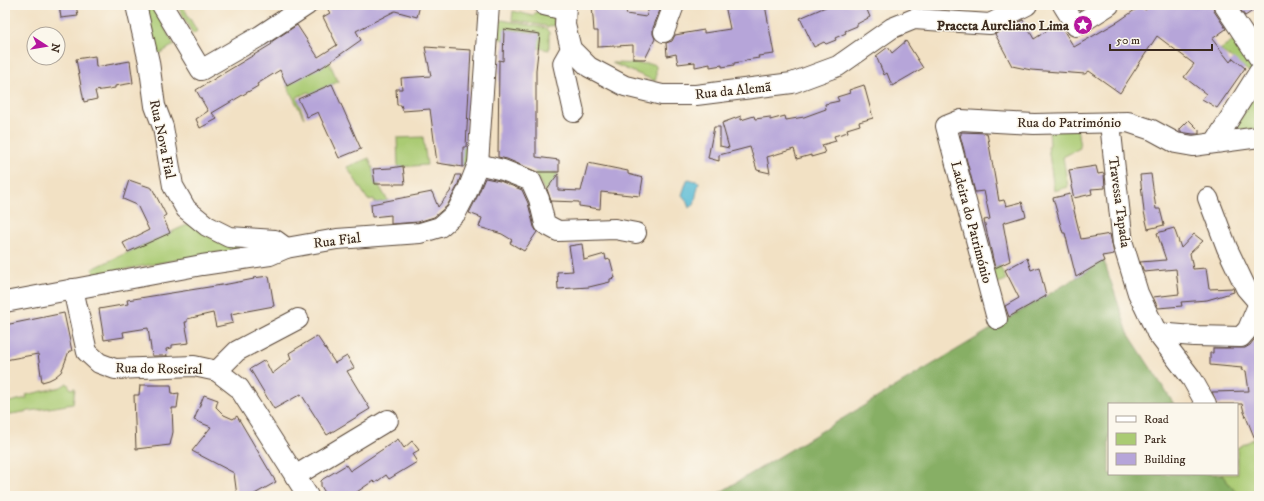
<svg xmlns="http://www.w3.org/2000/svg" width="1264" height="501" font-family="'IM FELL DW Pica',serif">
<rect width="100%" height="100%" fill="#fbf7ec"/>
<filter id="ink" filterUnits="userSpaceOnUse"><feTurbulence type="fractalNoise" baseFrequency=".025" numOctaves="2"/><feDisplacementMap in="SourceGraphic" scale="8" xChannelSelector="R" yChannelSelector="G"/><feConvolveMatrix kernelMatrix="1 2 1 2 8 2 1 2 1" color-interpolation-filters="sRGB"/></filter>
<filter id="wash" filterUnits="userSpaceOnUse"><feTurbulence type="fractalNoise" baseFrequency=".012" numOctaves="4" result="noise"/><feDisplacementMap in="SourceGraphic" scale="16" xChannelSelector="R" yChannelSelector="G"/><feGaussianBlur stdDeviation="0.9" result="paint"/><feColorMatrix in="noise" values="0 0 0 0 0 0 0 0 0 0 0 0 0 0 0 0 0 1.4 0 .05"/><feComposite in="paint" operator="in"/></filter>
<g filter="url(#wash)">
<rect width="100%" height="100%" fill="#f2e1c4"/>
<g fill="#aacb73" stroke="#727a48">
<polygon points="144,5 152,5 174,45 157,55"/>
<polygon points="177,5 182,5 197,31 193,34"/>
<polygon points="513,11 533,16 536,12 552,16 554,17 554,25 547,28 546,26 512,20"/>
<polygon points="502,20 545,28 549,32 549,50 538,48 539,33 505,29 504,40 495,37 496,24"/>
<polygon points="1239,37 1253,66 1251,73 1220,50"/>
<polygon points="329,61 338,82 320,89 323,98 314,101 309,92 297,97 304,118 287,86"/>
<polygon points="612,63 654,64 656,66 656,79 655,81"/>
<polygon points="1259,84 1259,128 1238,131 1235,129"/>
<polygon points="1077,127 1080,148 1063,157 1068,187 1054,191 1048,146 1050,145 1049,130"/>
<polygon points="423,137 427,165 398,167 397,138"/>
<polygon points="466,144 473,144 467,166 446,165 443,145 466,147"/>
<polygon points="369,158 373,169 375,184 378,184 388,201 375,203 374,199 368,200 347,167"/>
<polygon points="536,170 558,173 558,190 547,190 545,192 535,172"/>
<polygon points="193,222 267,250 213,253 95,275 92,269"/>
<polygon points="1000,266 1006,280 993,285 989,271"/>
<polygon points="67,383 71,389 75,388 73,404 5,415 5,403 27,398 26,395 61,387"/>
<polygon points="1259,436 1259,496 1238,496 1221,474 1237,474 1237,448"/>
</g>
<polygon fill="#87af65" stroke="#616c42" points="1104,261 1128,333 1174,404 1109,404 1109,474 1221,474 1239,496 714,496"/>
<polygon fill="#56bad4" stroke="#487279" points="689,179 699,182 694,205 689,208 686,200 682,195 687,180"/>
<g id="blocks">
<g fill="#b6a5d9">
<polygon points="59,5 76,5 78,16 61,18"/>
<polygon points="325,5 420,5 417,17 395,11 356,31 361,40 324,66 287,86 280,70 257,84 258,86 212,113 217,119 200,128 196,119 208,111 196,90 272,44 271,42 297,25 318,57 337,45 323,17 330,13"/>
<polygon points="592,5 622,5 621,10 627,10 626,14 646,17 650,5 662,5 653,28 653,34 655,39 645,59 633,59 633,45 598,47 598,31 594,31"/>
<polygon points="725,5 765,5 774,54 758,56 759,58 746,60 746,61 734,63 734,65 722,67 722,65 710,67 710,64 695,67 695,62 678,64 676,54 667,56 666,43 672,41 675,35 704,30 704,33 730,29"/>
<polygon points="830,5 865,5 870,17 857,24 857,26 845,31 846,33 835,38 836,40 826,44 824,42 814,47 800,18"/>
<polygon points="1142,5 1145,10 1152,5 1213,5 1214,11 1226,29 1212,39 1230,62 1233,58 1245,68 1217,108 1202,99 1206,94 1184,77 1194,64 1157,36 1120,93 1089,71 1085,74 1031,70 1012,66 995,34 1023,20 1034,39 1059,23 1074,47 1119,21"/>
<polygon points="1243,5 1259,5 1259,7 1245,16 1239,8"/>
<polygon points="504,29 540,34 536,70 536,157 559,160 559,172 537,172 507,159 498,157 499,60 503,61"/>
<polygon points="906,41 923,68 892,86 887,73 884,75 876,56 888,47 892,53"/>
<polygon points="425,47 471,50 466,147 463,147 463,167 437,163 430,109 403,111 401,105 397,105 396,89 402,89 401,78 431,76"/>
<polygon points="95,56 96,67 130,61 133,83 115,86 115,88 95,91 97,99 84,102 76,59"/>
<polygon points="332,84 361,149 339,158 318,112 307,117 298,99"/>
<polygon points="864,85 873,118 859,122 860,125 847,129 848,132 834,136 836,141 822,145 825,153 811,157 811,155 797,159 794,149 767,157 770,173 757,170 750,147 719,155 719,161 708,158 714,127 720,127 720,146 729,148 722,123 741,116 741,120 754,116 755,119 770,117 770,120 785,116 786,120 804,117 826,109 825,104 839,101 837,97 850,93 849,90"/>
<polygon points="1189,120 1199,130 1199,134 1193,134 1180,132 1180,129"/>
<polygon points="961,132 987,133 999,201 1004,200 1006,206 1022,202 1026,216 1003,223 1010,261 995,268 984,220 990,219 984,191 975,192 960,135 961,135"/>
<polygon points="588,163 628,171 628,174 643,178 640,196 601,192 600,209 579,206 579,202 551,201 547,189 558,174 558,190 581,191"/>
<polygon points="403,166 405,184 375,184 373,169 391,168"/>
<polygon points="1096,166 1098,174 1104,173 1105,188 1091,189 1092,194 1074,198 1071,186 1072,185 1069,170"/>
<polygon points="1151,174 1156,209 1160,209 1164,225 1148,229 1144,212 1140,175"/>
<polygon points="456,175 461,175 457,187 447,206 434,217 418,222 391,224 391,215 372,217 371,204 432,192 438,207 450,192"/>
<polygon points="485,178 500,181 522,190 528,203 534,227 537,232 524,251 510,243 512,240 502,234 479,227 482,218 469,213 477,197"/>
<polygon points="129,180 152,188 166,215 163,217 170,233 128,252 123,243 149,230 137,205 123,199"/>
<polygon points="1070,194 1081,239 1110,234 1114,254 1102,256 1104,261 1076,277 1065,233 1063,233 1053,198"/>
<polygon points="1174,228 1181,248 1194,234 1203,241 1190,253 1193,269 1206,268 1209,289 1233,288 1234,292 1207,300 1181,302 1182,306 1158,308 1153,297 1179,294 1176,269 1144,272 1140,262 1166,260 1157,233"/>
<polygon points="582,244 584,260 605,254 606,260 610,259 615,278 610,279 610,282 589,287 558,289 557,272 573,271 569,246"/>
<polygon points="1027,258 1031,270 1039,267 1046,296 1009,317 1005,306 1019,298 1005,270"/>
<polygon points="269,276 274,306 231,314 233,323 216,327 213,313 187,319 187,322 185,322 189,343 172,345 172,348 166,349 167,356 152,356 148,328 123,332 124,337 104,340 99,309 128,304 127,300 228,284 254,279 253,278"/>
<polygon points="64,313 72,351 69,351 64,365 61,372 55,377 49,380 42,382 38,354 5,360 5,325"/>
<polygon points="1259,333 1259,449 1244,412 1242,404 1217,404 1212,392 1249,391 1246,371 1241,370 1242,368 1210,365 1210,353 1213,353 1213,348 1245,348 1250,345"/>
<polygon points="317,336 335,363 347,356 354,368 347,371 370,409 327,435 301,394 274,409 250,369 265,360 272,374 291,359 289,353"/>
<polygon points="140,385 171,385 172,394 179,393 177,408 172,408 173,432 170,445 136,449 134,395 139,395"/>
<polygon points="204,395 218,400 216,407 224,415 233,419 237,416 276,482 251,496 237,496 234,473 192,451 211,427 194,420"/>
<polygon points="398,439 404,448 412,441 419,450 412,454 417,462 389,479 386,475 375,483 373,481 351,496 327,496 321,486 321,481 323,479 346,465 350,471"/>
</g>
</g>
</g>
<g filter="url(#ink)">
<use href="#blocks" fill-opacity="0" stroke="#564537" stroke-width="1"/>
<g fill="none" stroke-linecap="round" stroke-linejoin="round">
<g stroke="#564537" stroke-width="22">
<g id="minor">
<polyline points="136,5 149,62 155,106 163,127 173,186 186,209 207,226 229,237 275,240 286,248"/>
<polyline points="162,5 201,70 260,36 307,5"/>
<polyline points="544,5 565,10"/>
<polyline points="566,5 565,25 571,49 589,67 625,86 662,95 696,95 792,83 838,66 892,28 914,19 990,24 1027,5"/>
<polyline points="1063,5 1076,26 1109,5"/>
<polyline points="1224,5 1259,58"/>
<polyline points="664,32 674,5"/>
<polyline points="571,49 563,63 574,112"/>
<polyline points="1110,123 1123,244 1138,293 1157,333 1192,379 1206,404"/>
<polyline points="1215,142 1259,72"/>
<polyline points="478,164 503,170 531,181 539,199 545,224 558,231 615,229 636,233"/>
<polyline points="1208,198 1227,248 1246,288 1259,303"/>
<polyline points="73,289 87,352 99,363 115,369 194,366 217,371 239,388 308,496"/>
<polyline points="5,302 202,265 270,255 286,248 337,239 420,233 440,227 456,213 467,192 478,164 489,5"/>
<polyline points="997,319 946,126 961,120 1034,124 1128,122 1152,130 1176,143 1193,146 1259,137"/>
<polyline points="1157,333 1194,336 1241,337 1248,329 1259,303"/>
<polyline points="217,371 237,351 298,319"/>
<polyline points="295,476 388,420"/>
</g>
</g>
<use href="#minor" stroke="#fff" stroke-width="20"/>
</g>
</g>
<defs>
<g id="sight-disc" transform="scale(1)"><circle r="9.5" fill="#b5179e" stroke="#fbf7ec"/><path d="M0-6L1.8-2.2L6-1.7L2.9 1.2L3.7 5.4L0 3.3L-3.7 5.4L-2.9 1.2L-6-1.7L-1.8-2.2Z" fill="#fff"/></g>
</defs>
<g fill-rule="evenodd">
<use href="#sight-disc" x="1083" y="25"/>
</g>
<g text-anchor="middle" stroke-width="3" stroke-linejoin="round" paint-order="stroke">
<g font-size="14" font-weight="bold" fill="#3b2a1e" stroke="#fbf7ec" text-anchor="end">
<text x="1069" y="30">Praceta Aureliano Lima</text>
</g>
<g font-size="14" fill="#3b2a1e" stroke="#fbf7ec">
<text transform="translate(733 90) rotate(-6)" y="5">Rua da Alemã</text>
<text x="1069" y="127">Rua do Património</text>
<text transform="translate(163 139) rotate(78)" y="5">Rua Nova Fial</text>
<text transform="translate(1120 202) rotate(82)" y="5">Travessa Tapada</text>
<text transform="translate(972 222) rotate(75)" y="5">Ladeira do Património</text>
<text transform="translate(337 240) rotate(-7)" y="5">Rua Fial</text>
<text transform="translate(159 368) rotate(1)" y="5">Rua do Roseiral</text>
</g>
</g>
<rect width="1264" height="501" fill="none" stroke="#fbf7ec" stroke-width="20"/>
<rect x="1108" y="403" width="130" height="72" fill="#fbf7ec" stroke="#aea59a"/>
<rect x="1116" y="416" width="20" height="6" fill="#ffffff" stroke="#aea59a"/>
<text x="1144" y="423" font-size="12" fill="#3b2a1e">Road</text>
<rect x="1116" y="433" width="20" height="12" fill="#aacb73" stroke="#aea59a"/>
<text x="1144" y="443" font-size="12" fill="#3b2a1e">Park</text>
<rect x="1116" y="453" width="20" height="12" fill="#b6a5d9" stroke="#aea59a"/>
<text x="1144" y="463" font-size="12" fill="#3b2a1e">Building</text>
<g transform="translate(46 46) rotate(102)"><circle r="19" fill="#fbf7ec" stroke="#aea59a"/>
<path d="M0-3L7 15L0 10L-7 15Z" fill="#b5179e"/>
<text y="-6" font-size="11" font-weight="bold" text-anchor="middle" fill="#3b2a1e">N</text>
</g>
<path d="M1110 44v6h102v-6" fill="none" stroke="#3b2a1e" stroke-width="2"/>
<text x="1116" y="44" font-size="12" fill="#3b2a1e" stroke="#fbf7ec" stroke-width="3" paint-order="stroke">50 m</text>
</svg>
